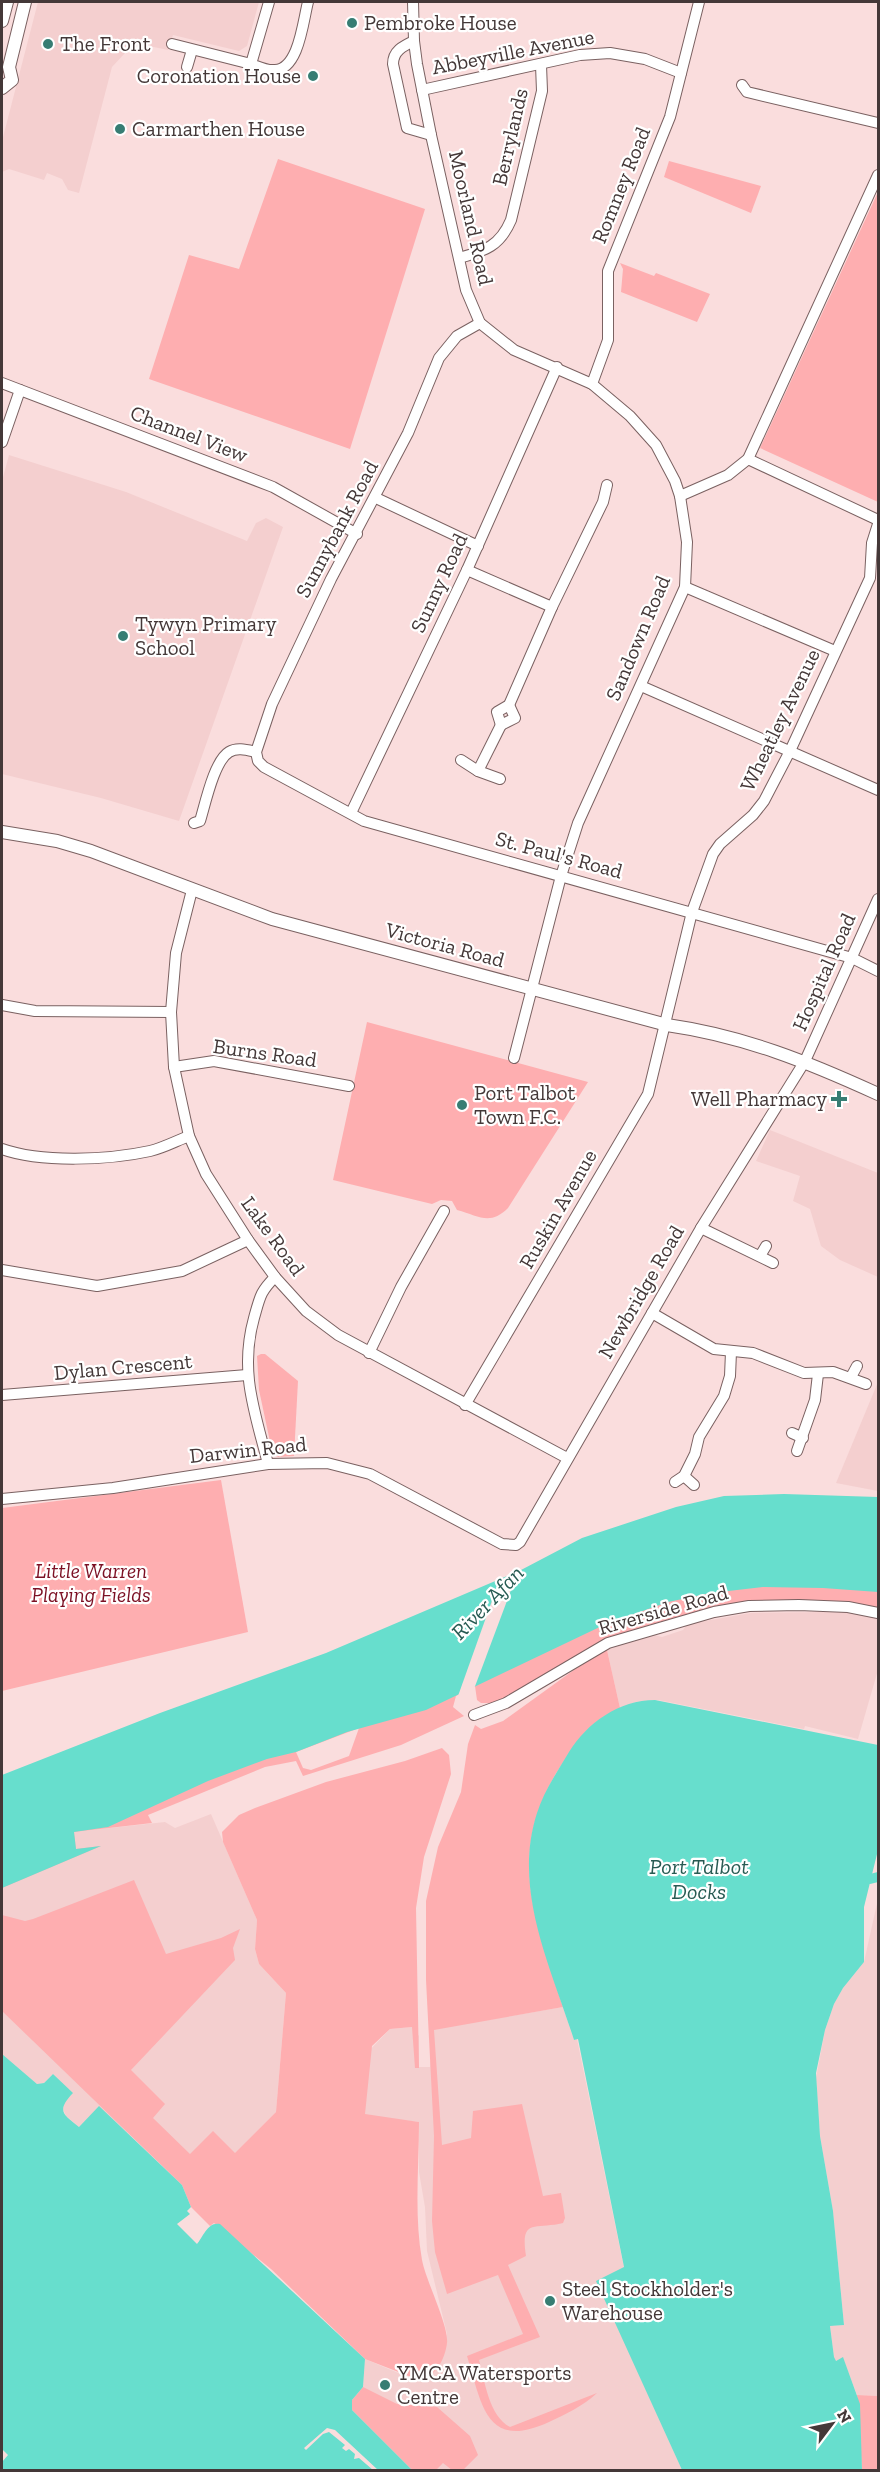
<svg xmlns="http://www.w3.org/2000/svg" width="880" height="2472" font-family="'Zilla Slab',serif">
<rect width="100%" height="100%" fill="#fadddd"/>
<g fill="#f4cfcf">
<polygon points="38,2 259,2 247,46 239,51 173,35 168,50 149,46 125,53 112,67 79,193 68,190 62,179 47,173 44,180 9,169 2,172 2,141"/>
<polygon points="9,455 126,492 247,541 256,523 266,518 283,527 179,821 101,798 2,774 2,481"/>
<polygon points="770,1130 878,1173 878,1277 840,1260 821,1246 810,1209 793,1201 800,1176 756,1161"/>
<polygon points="878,1382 878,1491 836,1483"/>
<polygon points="827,1606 878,1613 878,1670 858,1739 805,1726 804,1729 658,1700 636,1702 620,1708 607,1650 650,1634 662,1637 683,1630 687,1624 751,1613 826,1612"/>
<polygon points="211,1814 257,1920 255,1949 259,1964 286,1993 276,2112 195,2194 99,2107 79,2127 66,2116 63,2109 64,2102 72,2093 53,2074 44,2083 37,2084 2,2054 2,1888 98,1847 76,1849 74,1832 165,1822 175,1828"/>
<polygon points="878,1899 878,2396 857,2395 843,2358 835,2361 834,2357 830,2326 844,2325 833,2211 820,2136 816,2078 825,2030 834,2004 843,1988 864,1962"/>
<polygon points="563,2007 574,2040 577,2039 624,2268 597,2281 682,2470 412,2470 368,2426 363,2387 365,2359 415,2380 424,2379 436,2370 447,2334 427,2251 425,2207 419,2172 419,2122 312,2110 390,2029 412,2027 419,2036 419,2067 430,2067 434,2029"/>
</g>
<g fill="#feaeb0" fill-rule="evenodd">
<polygon points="278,159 425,209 350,449 149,379 189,255 239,269"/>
<polygon points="669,161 761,186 751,213 664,177"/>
<polygon points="878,192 878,502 760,448"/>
<polygon points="620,263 654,276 656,273 710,294 697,322 621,292 623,269"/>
<path d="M367,1022L588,1082L508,1208C490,1226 479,1216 457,1210L452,1201L441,1200L432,1204L333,1180Z"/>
<polygon points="261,1354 265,1354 298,1381 294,1456 278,1457 272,1451 259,1390 257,1356"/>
<polygon points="221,1480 248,1632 2,1691 2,1508"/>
<path d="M878,1562V1613L762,1606L615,1640L506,1703H481L477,1700L475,1686L456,1696L453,1707L464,1716L401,1745L303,1776L296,1761L265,1767L148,1815L152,1823L74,1832L76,1849L101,1846L2,1888V1826L542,1593ZM359,1728L349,1756L311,1770L303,1768L296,1752Z"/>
<path d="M607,1650L620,1708C589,1722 578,1739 560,1767C505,1853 535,1919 563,2007L434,2030L442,2145L471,2138L473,2111L522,2104L543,2196L561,2193L565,2218L563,2223C535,2230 520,2217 526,2256L508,2265L540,2337L479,2360C485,2382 489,2416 510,2427L597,2393C583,2406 566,2414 549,2422C486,2451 482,2405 467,2356L523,2334L498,2275L447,2294L435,2252L432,2221L434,2136L426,1980V1901L438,1847L461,1792L468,1744L475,1725L481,1729L503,1721L578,1667Z"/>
<path d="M442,1748L449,1755L451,1774L424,1857L416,1908L419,2068H415L412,2027L390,2029L372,2046L365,2114L419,2122C419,2167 414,2215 422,2260C426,2281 449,2326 447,2343C445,2359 436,2377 419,2380L365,2359L271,2269L214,2223L210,2226L191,2207L182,2185L2,2011V1915L25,1921L33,1919L134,1880L166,1954L221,1938L240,1929L233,1948L235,1960L131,2070L165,2104L153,2118L190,2154L213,2131L235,2153L276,2112L286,1993L259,1964L255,1949L257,1920L223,1842L222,1832L239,1815L255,1808L326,1782L405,1761Z"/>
<polygon points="363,2387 397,2404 437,2407 470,2436 478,2455 463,2470 452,2470 443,2463 436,2470 412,2470 352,2410 352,2400"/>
<polygon points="857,2395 878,2396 878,2470 862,2470"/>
</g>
<g fill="#67decd">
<polygon points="784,1494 878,1497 878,1592 823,1588 763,1587 711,1593 668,1602 606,1624 426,1710 347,1732 296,1752 267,1759 208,1781 108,1827 74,1832 76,1849 101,1846 2,1888 2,1775 160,1713 326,1653 521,1570 582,1538 676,1507 724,1496"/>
<path d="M655,1700L878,1745V1850L864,1907V1962L843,1988L834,2004L825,2030L816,2073L820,2136L833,2211L844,2325L830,2326L834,2357L836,2361L843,2357L860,2404L862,2470H682L596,2281L624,2267L578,2039L574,2040C551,1967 512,1890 537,1813C544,1791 557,1772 569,1752C587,1723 619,1700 655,1700Z"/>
<path d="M2,2054L37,2084L44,2083L53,2074L73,2093C56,2111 63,2114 79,2127L99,2106L182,2185L191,2207L187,2211L190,2214L177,2224L197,2244C203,2237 208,2221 220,2224L365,2359L363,2387L352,2400V2410L412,2470H2V2462L8,2455L2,2449Z"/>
</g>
<g fill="#fadddd">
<polygon points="517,1574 474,1689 458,1696 499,1581"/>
<polygon points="327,2428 335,2430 378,2470 373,2470 359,2458 354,2459 355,2454 349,2449 346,2451 342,2448 345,2445 329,2432 323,2434 306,2450 304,2448"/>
</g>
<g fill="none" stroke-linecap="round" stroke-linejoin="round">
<polyline stroke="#67decd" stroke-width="10" points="870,1879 878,1877"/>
<g stroke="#7a6161" stroke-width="12">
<g id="minor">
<path d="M269,2L251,64C259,67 267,71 275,70C299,69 303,21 308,2"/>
<polyline points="413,2 414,41 417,64 431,135 466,290 480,323 514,350 592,384 630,416 656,445 675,481 680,496 687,542 685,587 578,823 561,876 514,1058"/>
<path d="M414,41C403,46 393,51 393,64L407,128L431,135"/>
<polyline points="172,44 251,64"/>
<polyline points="187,67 192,50"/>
<polyline points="742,85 747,92 878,123"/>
<polyline points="422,90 580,55 610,53 645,59 681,73"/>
<path d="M459,258C485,251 500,246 511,220L542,91L541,65"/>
<polyline points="480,323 457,336 439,358 408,433 331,579 272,704 256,752 258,761 264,767 364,821 852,958 878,971"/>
<polyline points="2,383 273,487 357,534"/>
<polyline points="592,384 608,340 608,271 670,117 699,2"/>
<polyline points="2,442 20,390"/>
<polyline points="748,459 878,520"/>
<polyline points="680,496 728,475 748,459 878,175"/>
<polyline points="376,498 478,546"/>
<polyline points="467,570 552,607"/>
<polyline points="685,587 835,651"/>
<polyline points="641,686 878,790"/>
<polyline points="501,725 497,712 509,705 552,607 603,502 607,485"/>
<polyline points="501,725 515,718 509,705"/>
<polyline points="461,760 478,771 500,779"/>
<polyline points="478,771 501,725"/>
<polyline points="351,813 467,570 557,367"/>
<path d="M194,823L200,821C205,805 214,761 229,752C237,747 247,750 256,752"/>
<polyline points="192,890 176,953 171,1012 174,1067 189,1136 206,1174 248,1240 275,1277 306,1311 338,1335 567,1458"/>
<polyline points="2,1005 35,1011 171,1012"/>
<polyline points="174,1067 214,1061 349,1086"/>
<path d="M2,1149C41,1163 109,1160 150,1151C163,1148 176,1141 189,1136"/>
<polyline points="701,1228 773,1263"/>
<polyline points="760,1256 766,1246"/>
<polyline points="2,1270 97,1286 182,1271 248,1240"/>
<polyline points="652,1313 714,1349 753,1353 804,1373 833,1372 866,1384"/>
<polyline points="369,1353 401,1287 444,1211"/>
<polyline points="851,1377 857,1366"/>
<polyline points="2,1395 247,1375"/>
<polyline points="465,1405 648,1094 692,912 713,854 720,844 753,815 764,801 790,751 870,578 872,543 878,524"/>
<polyline points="792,1433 803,1438"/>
<polyline points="797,1451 815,1400 818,1374"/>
<path d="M268,1464C255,1412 239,1372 254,1318C260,1297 260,1292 275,1277"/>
<polyline points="684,1476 694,1485"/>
<polyline points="675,1482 684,1476 695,1454 699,1437 724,1396 730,1376 731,1352"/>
<polyline points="2,1499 113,1488 268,1464 327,1463 370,1474 502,1544 516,1545 520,1542 701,1228 805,1061 878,899"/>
<polyline points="474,1715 506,1703 608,1643 714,1612 749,1606 799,1605 848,1607 878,1613"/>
</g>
</g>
<g stroke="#7a6161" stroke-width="14">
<g id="tertiary">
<polyline points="2,21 7,2"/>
<polyline points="2,88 12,80 9,67 25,2"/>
<path d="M2,832L57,841L91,851L272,919L667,1025C744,1036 808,1062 878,1094"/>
</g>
</g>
<use href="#minor" stroke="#fff" stroke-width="10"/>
<use href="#tertiary" stroke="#fff" stroke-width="12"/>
</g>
<g fill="#377d73" stroke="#fff" stroke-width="2">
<circle cx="352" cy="23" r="6"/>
<circle cx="48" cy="44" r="6"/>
<circle cx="313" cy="76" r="6"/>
<circle cx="120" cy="129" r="6"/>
<circle cx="123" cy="636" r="6"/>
<path d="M836 1090h6v6h6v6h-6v6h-6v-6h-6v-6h6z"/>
<circle cx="462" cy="1105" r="6"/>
<circle cx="550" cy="2301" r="6"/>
<circle cx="385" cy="2385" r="6"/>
</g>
<g text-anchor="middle" stroke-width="4.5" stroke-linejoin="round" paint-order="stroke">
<g font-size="21" fill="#443838" stroke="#fff" text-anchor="start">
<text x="364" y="30">Pembroke House</text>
<text x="60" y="51">The Front</text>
<text x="301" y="83" text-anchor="end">Coronation House</text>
<text x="132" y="136">Carmarthen House</text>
<text x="135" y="631">Tywyn Primary<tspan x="135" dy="24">School</tspan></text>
<text x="474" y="1100">Port Talbot<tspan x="474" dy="24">Town F.C.</tspan></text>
<text x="827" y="1106" text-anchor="end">Well Pharmacy</text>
<text x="562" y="2296">Steel Stockholder's<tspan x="562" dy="24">Warehouse</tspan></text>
<text x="397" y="2380">YMCA Watersports<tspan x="397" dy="24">Centre</tspan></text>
</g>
<g font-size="21" fill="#443838" stroke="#fff">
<text transform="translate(513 52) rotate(-11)" y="7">Abbeyville Avenue</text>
<text transform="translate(510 137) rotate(-77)" y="7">Berrylands</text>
<text transform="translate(621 185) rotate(-68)" y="7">Romney Road</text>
<text transform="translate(471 218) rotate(77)" y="7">Moorland Road</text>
<text transform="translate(189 434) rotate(21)" y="7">Channel View</text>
<text transform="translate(337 529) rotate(-62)" y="7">Sunnybank Road</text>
<text transform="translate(439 583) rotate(-65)" y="7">Sunny Road</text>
<text transform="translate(638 638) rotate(-67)" y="7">Sandown Road</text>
<text transform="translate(780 720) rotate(-64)" y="7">Wheatley Avenue</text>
<text transform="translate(559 855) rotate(15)" y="7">St. Paul's Road</text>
<text transform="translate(445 945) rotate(15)" y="7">Victoria Road</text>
<text transform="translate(824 972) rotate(-66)" y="7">Hospital Road</text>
<text transform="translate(265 1053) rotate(8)" y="7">Burns Road</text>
<text transform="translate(558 1209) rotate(-60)" y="7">Ruskin Avenue</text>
<text transform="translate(273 1236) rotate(54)" y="7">Lake Road</text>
<text transform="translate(641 1292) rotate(-60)" y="7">Newbridge Road</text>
<text transform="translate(123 1367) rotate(-5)" y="7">Dylan Crescent</text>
<text transform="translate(248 1450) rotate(-6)" y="7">Darwin Road</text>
<text transform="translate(663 1610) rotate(-16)" y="7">Riverside Road</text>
</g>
<g font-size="21" font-style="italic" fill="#7c1024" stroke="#fff">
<text x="91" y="1578">Little Warren<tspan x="91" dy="24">Playing Fields</tspan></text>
</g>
<g font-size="22" font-style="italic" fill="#285b53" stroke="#fff">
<text transform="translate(487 1602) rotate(-46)" y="8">River Afan</text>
<text x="699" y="1874">Port Talbot<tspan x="699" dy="25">Docks</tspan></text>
</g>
</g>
<rect width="880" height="2472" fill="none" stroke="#443838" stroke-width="6"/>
<g transform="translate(832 2424) rotate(58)" stroke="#ffffff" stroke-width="4.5" paint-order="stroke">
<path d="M0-4.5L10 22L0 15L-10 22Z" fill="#443838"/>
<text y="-9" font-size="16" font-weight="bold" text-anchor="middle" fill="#443838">N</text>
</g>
</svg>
